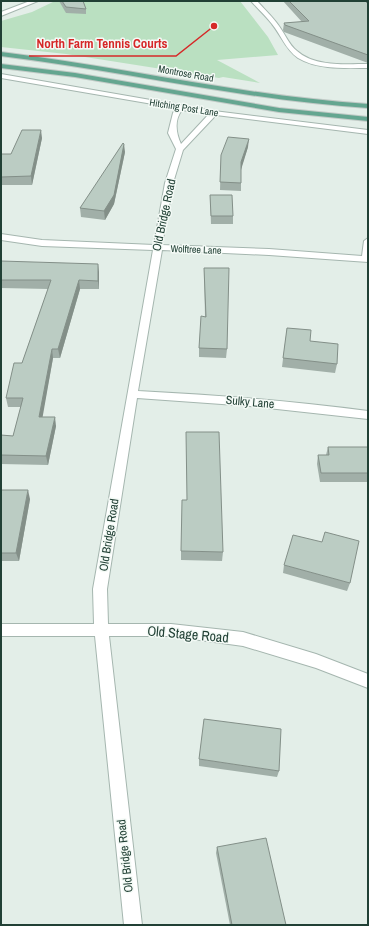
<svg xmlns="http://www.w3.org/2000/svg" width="369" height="926" font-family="'Archivo Narrow',sans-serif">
<rect width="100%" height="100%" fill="#e3eee8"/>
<polygon fill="#bae0c1" points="55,1 240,1 268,37 278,55 217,60 260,83 223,77 219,78 66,54 1,47 1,21 32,12"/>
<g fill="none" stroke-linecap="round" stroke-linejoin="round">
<g stroke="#a5b6af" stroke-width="2">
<g id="minor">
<polygon points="30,1 38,1 1,16 1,12"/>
<path d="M251,1H257C264,9 273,17 279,26C285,34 289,45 297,51C315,67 345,64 368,64V68C346,68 318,70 298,58C286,50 281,35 272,24C266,16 258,9 251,1Z"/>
<path d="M1,74L214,111L368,130V134L216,115L183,150L173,183L162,245L269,249L362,256L364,241L368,238V262L269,255L162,250L138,391C215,395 292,401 368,411V419L250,406L137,398L107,589L108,624H171L243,632L316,654L368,674V688L316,668L243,646L171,636H109L142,925H124L95,636H1V624H94L93,589L153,250L42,246L1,240V234L42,240L154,245L165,183L176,149L168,133L173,113L176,108L1,78ZM182,110L209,114L181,144C176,133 174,120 182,110Z"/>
</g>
</g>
<g stroke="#c1cac6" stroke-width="2">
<g id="major">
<path d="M1,52C124,67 244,96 368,104V108C244,100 124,71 1,56Z"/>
<polygon points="1,64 75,73 279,108 368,117 368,121 279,112 75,77 1,68"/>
</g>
</g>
<use href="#minor" fill="#fff" fill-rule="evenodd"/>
<use href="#major" fill="#64a690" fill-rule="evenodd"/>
</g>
<g fill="#a1afa8">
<polygon points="59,1 83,1 86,9 86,14 66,13"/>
<polygon points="283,1 365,1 368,4 368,63 284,32 283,30 284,23 302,22"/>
<polygon points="42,138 32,185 1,185 1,155 11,154"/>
<polygon points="248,147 241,168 241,191 220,190 221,155"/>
<polygon points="125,152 114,204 105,220 81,217 80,208"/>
<polygon points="210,195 233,216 233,224 211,224"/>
<polygon points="1,261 99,272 99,289 80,289 60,358 53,358 42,417 56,426 48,465 1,464 1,435 13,436 21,407 8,407 6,398 22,363 48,289 1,288"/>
<polygon points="204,268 227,349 226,358 199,357 199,348 205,317"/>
<polygon points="287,328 310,341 337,364 335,373 282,367"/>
<polygon points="328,447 368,447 368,482 320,482 317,464 318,455 326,455"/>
<polygon points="1,490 30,499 19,561 1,561"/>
<polygon points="181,551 223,552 222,561 181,560"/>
<polygon points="284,565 350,583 347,591 283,573"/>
<polygon points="199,759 279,771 277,777 199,766"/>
<polygon points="217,847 286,925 230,925 216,853"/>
</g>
<g fill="#838f88">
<polygon points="41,130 42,138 32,185 31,176"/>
<polygon points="249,139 248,147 241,170 241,162"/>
<polygon points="124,144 125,152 114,204 105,220 104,211"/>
<polygon points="98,264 99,272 99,289 98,281"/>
<polygon points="79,280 80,289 60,358 58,349"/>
<polygon points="52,349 53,358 41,426 39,417"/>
<polygon points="55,417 56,426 48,465 46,456"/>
<polygon points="28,490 30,499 19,561 16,553"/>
</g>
<g fill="#bbccc3" stroke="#838f88">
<polygon points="62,1 83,1 86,9 66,7"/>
<polygon points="289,1 365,1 368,4 368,55 285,25 284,23 309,21"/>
<polygon points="22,130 41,130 31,176 1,177 1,154 11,154"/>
<polygon points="228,137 249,139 241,162 241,183 220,182 221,155"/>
<polygon points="123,143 124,144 114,195 104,211 80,208"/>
<polygon points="210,195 232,195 233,216 211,216"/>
<polygon points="1,261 98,264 98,281 79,280 58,349 52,349 39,417 55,417 46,456 1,455 1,435 13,436 23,398 6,398 14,363 22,363 51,280 1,280"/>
<polygon points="204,268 229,268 227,349 199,348 201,316 206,317"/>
<polygon points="287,328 311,330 310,341 338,344 337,364 283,358"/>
<polygon points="186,432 219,432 223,552 181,551 182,500 187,500"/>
<polygon points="328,447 368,447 368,473 321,473 318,455 329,455"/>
<polygon points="1,490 28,490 16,553 1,553"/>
<polygon points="325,532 359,541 350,583 284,565 293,535 322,542"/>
<polygon points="204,719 281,729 279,771 199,759"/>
<polygon points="266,838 286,925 232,925 217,847"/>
</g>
<g text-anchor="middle" stroke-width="3" stroke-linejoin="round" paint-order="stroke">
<g font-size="10" fill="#214035" stroke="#f4faf6">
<text transform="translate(186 73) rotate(10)" y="4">Montrose Road</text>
<text transform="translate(184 107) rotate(9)" y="4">Hitching Post Lane</text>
<text transform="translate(196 249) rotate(2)" y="4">Wolftree Lane</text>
</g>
<g font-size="12" fill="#214035" stroke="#f4faf6">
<text transform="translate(164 215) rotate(-78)" y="4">Old Bridge Road</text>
<text transform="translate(250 402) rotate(5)" y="4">Sulky Lane</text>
<text transform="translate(109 535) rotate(-81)" y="4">Old Bridge Road</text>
<text transform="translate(125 856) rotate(-96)" y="4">Old Bridge Road</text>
</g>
<g font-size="14" fill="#214035" stroke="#f4faf6">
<text transform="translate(188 634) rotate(5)" y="5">Old Stage Road</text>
</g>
</g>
<path fill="none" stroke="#d62828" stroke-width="1.5" d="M214 26L176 56H29"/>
<circle fill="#d62828" stroke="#f4faf6" stroke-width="1.5" cx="214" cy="26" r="4"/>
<g font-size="13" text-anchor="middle" font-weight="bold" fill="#d62828" stroke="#f4faf6" stroke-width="3" stroke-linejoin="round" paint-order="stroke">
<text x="102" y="48">North Farm Tennis Courts</text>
</g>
<rect width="369" height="926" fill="none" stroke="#214035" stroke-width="4"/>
</svg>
